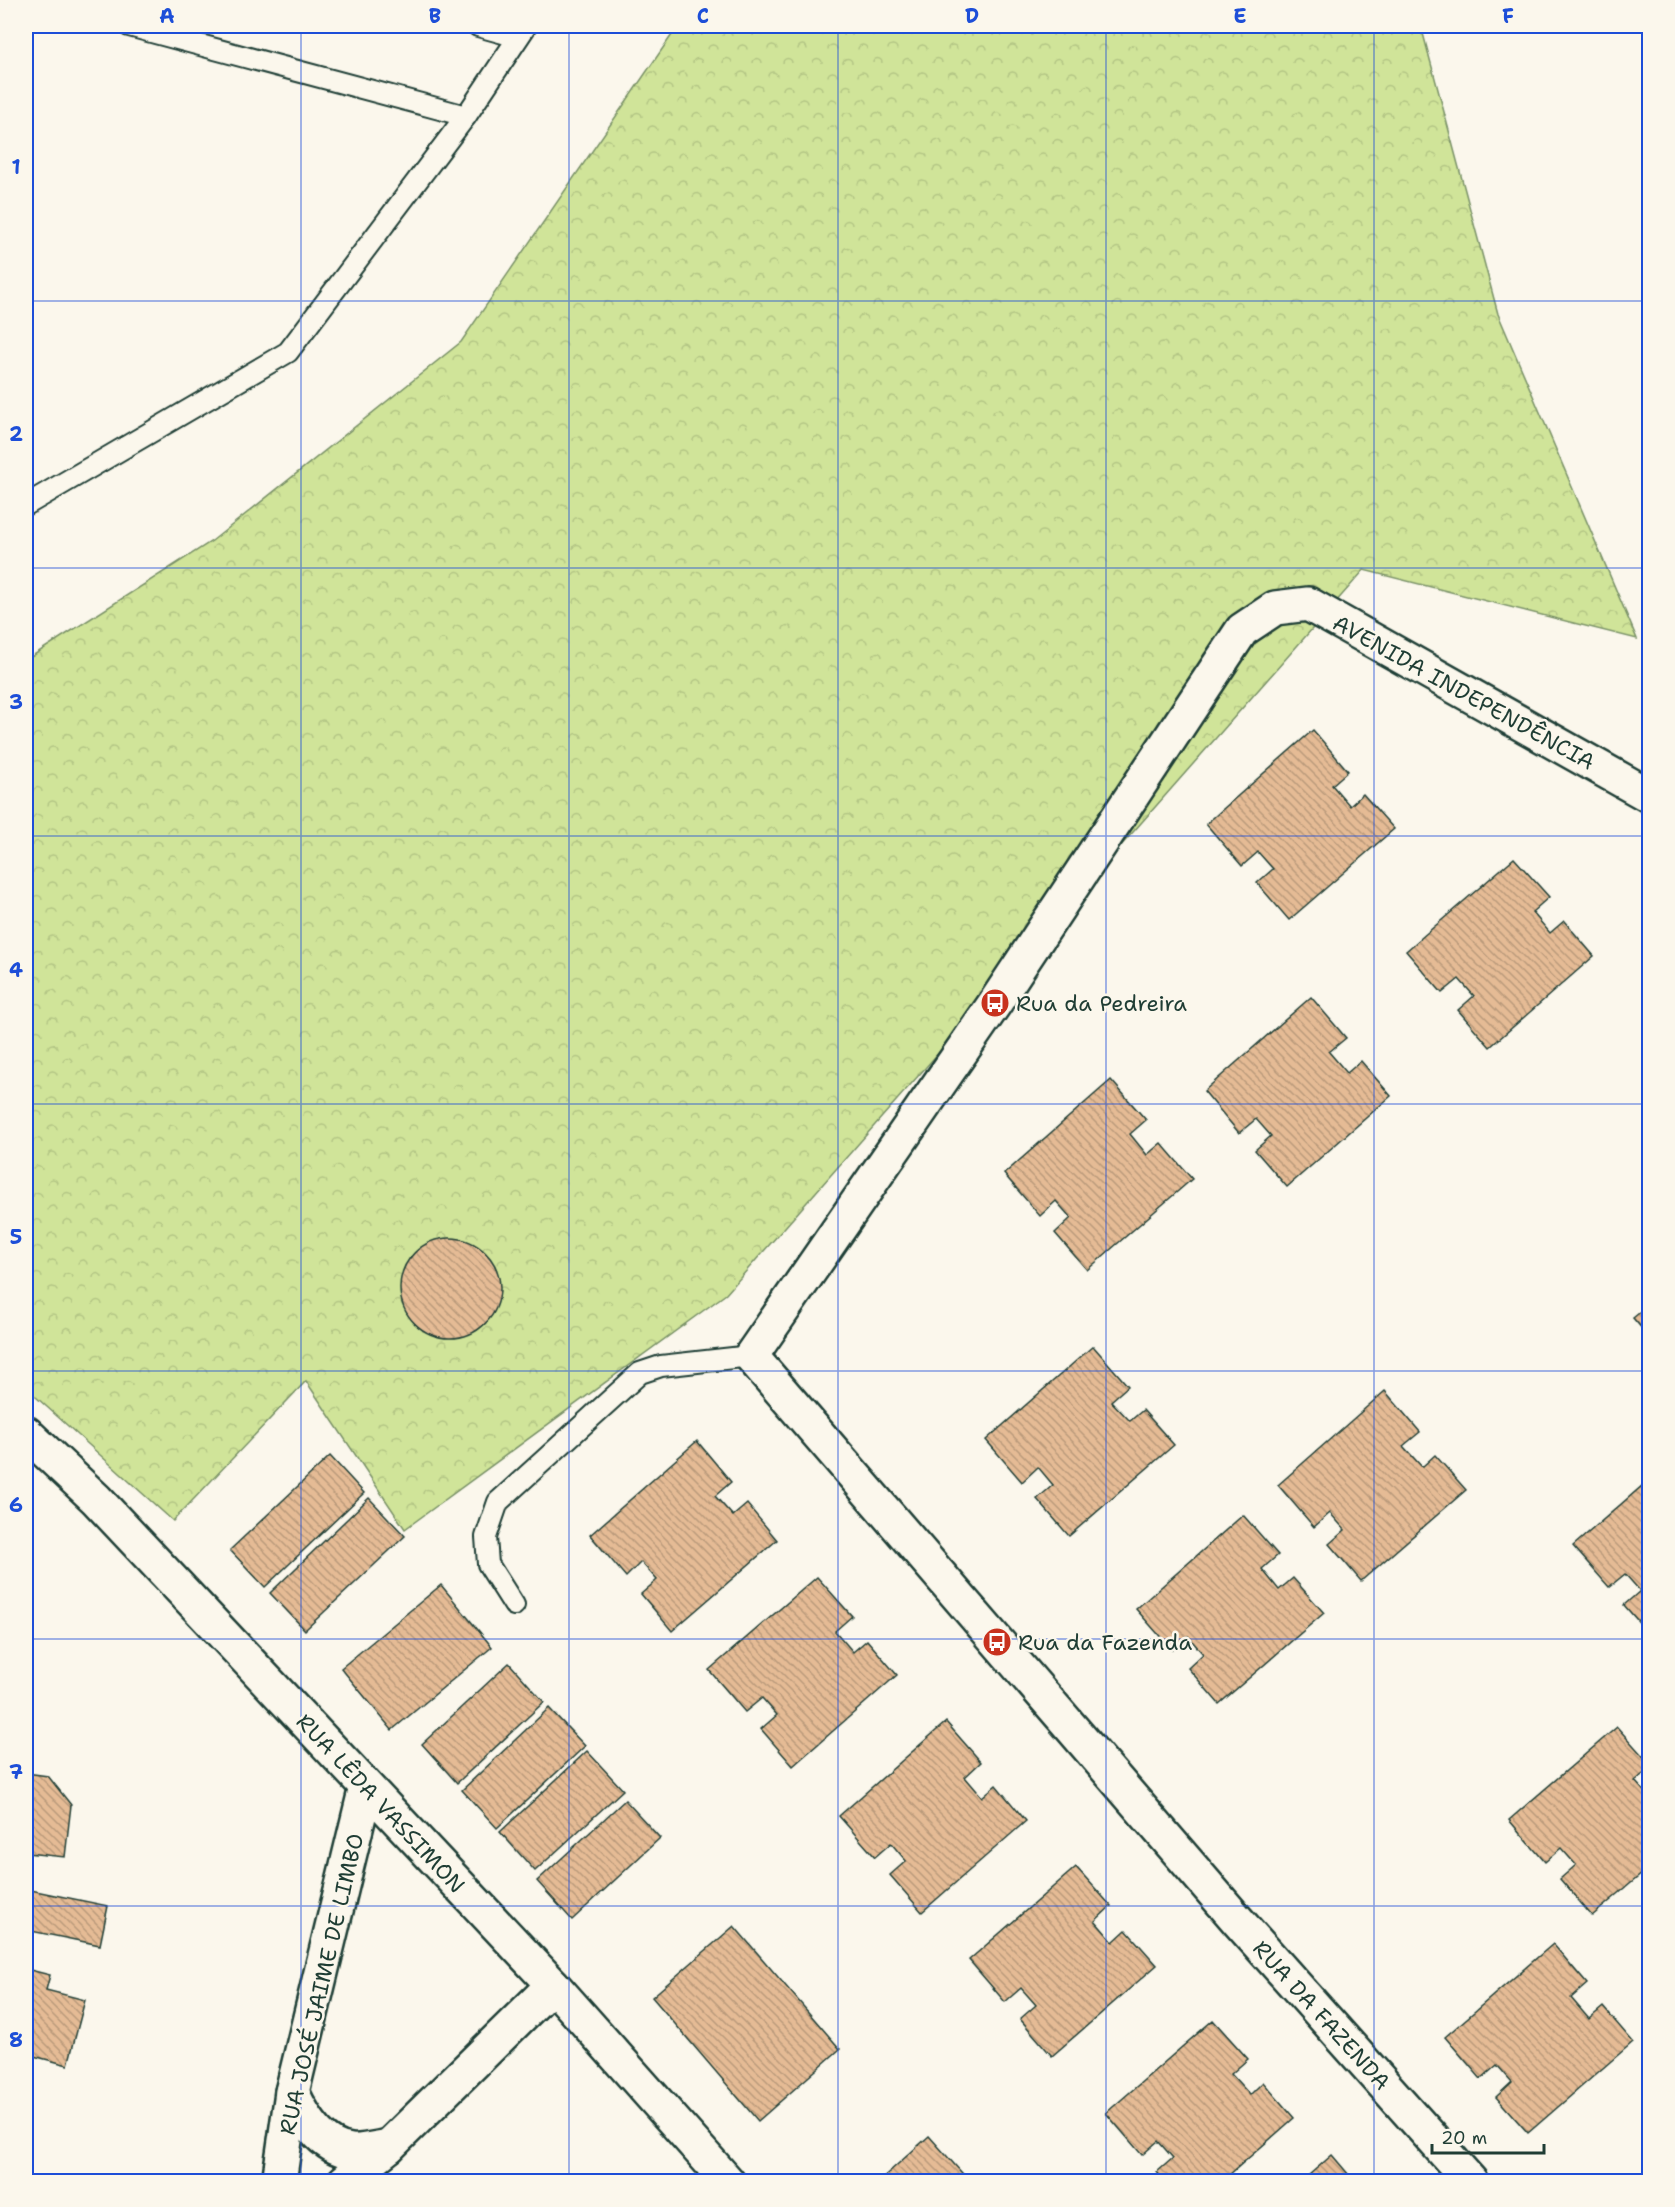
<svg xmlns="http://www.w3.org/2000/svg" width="1675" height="2207" font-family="'Shantell Sans',sans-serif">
<defs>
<pattern id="forest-crowns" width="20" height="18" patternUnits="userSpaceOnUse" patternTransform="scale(1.5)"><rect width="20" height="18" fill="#d0e499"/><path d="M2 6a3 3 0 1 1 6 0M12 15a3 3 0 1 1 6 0" fill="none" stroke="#b2c484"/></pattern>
<pattern id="building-back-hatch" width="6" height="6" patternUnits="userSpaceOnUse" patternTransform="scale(1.5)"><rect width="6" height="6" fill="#e5bb95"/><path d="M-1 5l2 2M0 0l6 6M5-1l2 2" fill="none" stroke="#b9997a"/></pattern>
</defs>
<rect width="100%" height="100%" fill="#fbf7ec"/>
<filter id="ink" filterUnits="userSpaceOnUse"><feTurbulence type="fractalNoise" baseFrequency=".0167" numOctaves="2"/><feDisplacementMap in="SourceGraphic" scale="12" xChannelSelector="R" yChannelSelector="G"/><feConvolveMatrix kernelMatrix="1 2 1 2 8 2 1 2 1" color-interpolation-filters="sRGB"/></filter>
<g filter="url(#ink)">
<polygon fill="url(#forest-crowns)" stroke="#789066" stroke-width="1.5" points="678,26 1421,26 1498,314 1637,639 1364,570 726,1294 405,1529 306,1381 173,1521 26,1388 26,660 212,541 461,342"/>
<g fill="url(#building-back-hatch)" stroke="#1f3d34" stroke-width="1.5">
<polygon points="1313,730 1348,771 1332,785 1350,806 1363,794 1394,829 1289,920 1257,883 1273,869 1258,852 1242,866 1206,824"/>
<polygon points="1514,858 1549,897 1532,912 1550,933 1564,921 1594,956 1490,1047 1458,1010 1474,996 1459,979 1442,993 1406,951"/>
<polygon points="1311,997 1346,1038 1329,1052 1347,1073 1361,1061 1391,1096 1287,1187 1255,1150 1271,1136 1256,1119 1239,1133 1204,1091"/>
<polygon points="1111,1080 1146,1120 1130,1134 1147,1155 1161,1143 1192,1179 1087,1270 1055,1233 1071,1218 1056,1201 1040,1216 1004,1174"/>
<circle cx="450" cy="1288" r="50"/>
<polygon points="1650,1304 1650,1338 1633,1318"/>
<polygon points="1093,1346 1128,1386 1111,1401 1130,1421 1143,1410 1174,1445 1069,1536 1037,1499 1053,1485 1038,1467 1022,1482 986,1440"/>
<polygon points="1385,1391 1420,1432 1403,1446 1422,1467 1435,1455 1466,1490 1361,1581 1329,1544 1345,1530 1330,1513 1314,1527 1278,1485"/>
<polygon points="697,1441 731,1482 715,1496 733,1516 747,1504 777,1540 672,1631 641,1594 657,1580 641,1562 626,1577 590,1535"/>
<polygon points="330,1456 364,1493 265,1587 230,1550"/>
<polygon points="1650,1479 1650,1635 1624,1605 1640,1591 1625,1574 1609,1587 1573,1546"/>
<polygon points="369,1498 405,1536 305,1630 270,1593"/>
<polygon points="1243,1515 1278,1555 1262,1569 1279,1590 1293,1578 1324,1613 1219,1704 1188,1668 1203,1654 1188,1636 1172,1650 1136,1609"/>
<polygon points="817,1577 852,1616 835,1631 853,1652 867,1640 897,1675 793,1766 761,1729 777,1715 762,1698 745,1712 709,1670"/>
<polygon points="441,1585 492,1647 392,1730 341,1668"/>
<polygon points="509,1663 544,1702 457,1783 422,1744"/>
<polygon points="549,1708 585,1746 497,1828 462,1790"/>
<polygon points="946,1722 981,1762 965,1777 982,1797 996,1785 1026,1821 922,1912 890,1875 906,1861 891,1843 875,1857 839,1816"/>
<polygon points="1617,1727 1650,1764 1650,1768 1635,1781 1650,1798 1650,1867 1592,1916 1560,1879 1576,1865 1561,1848 1545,1862 1509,1820"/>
<polygon points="587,1751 623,1790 535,1871 500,1832"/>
<polygon points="26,1773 48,1776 71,1805 65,1857 27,1853 30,1824 26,1823"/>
<polygon points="625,1800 660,1838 572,1920 537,1881"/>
<polygon points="1076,1867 1111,1906 1095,1921 1113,1942 1126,1930 1157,1965 1052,2056 1020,2019 1036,2005 1021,1988 1005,2002 969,1960"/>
<polygon points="26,1889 108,1906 100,1945 26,1930"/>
<polygon points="734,1926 840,2049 758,2121 652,1997"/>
<polygon points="1553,1944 1587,1984 1571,1998 1589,2019 1603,2007 1633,2042 1528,2133 1496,2097 1512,2082 1497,2065 1481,2079 1445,2037"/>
<polygon points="26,1969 50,1975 46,1990 85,2000 68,2065 26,2054 26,2058"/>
<polygon points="1213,2020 1248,2059 1231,2074 1250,2095 1263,2082 1294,2118 1221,2182 1165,2182 1157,2172 1173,2158 1158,2141 1142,2155 1106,2113"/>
<polygon points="929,2136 970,2182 878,2182"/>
<polygon points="1332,2155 1355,2182 1301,2182"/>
</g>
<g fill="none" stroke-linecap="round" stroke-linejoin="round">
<g stroke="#1f3d34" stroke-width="24">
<g id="lane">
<polyline points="129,26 466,116"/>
<polyline points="478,26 518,37"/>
<polyline points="26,505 288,352 466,116 526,26"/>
<polyline points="514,1605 488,1564 486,1537 498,1502 640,1373 661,1366 751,1356"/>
</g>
</g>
<g stroke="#1f3d34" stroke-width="38">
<g id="street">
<polyline points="26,1433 96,1499 553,1985 728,2182"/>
<path d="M292,2092C303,2116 321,2148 351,2151C362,2152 377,2148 389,2146"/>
<polyline points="279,2182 292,2092 366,1787"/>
<polyline points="344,2182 389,2146 553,1985"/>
<polyline points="1471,2182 1238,1921 751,1356 995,1003 1242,630 1275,608 1308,604 1650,796"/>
</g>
</g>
<use href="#lane" stroke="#fbf7ec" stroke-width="20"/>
<use href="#street" stroke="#fbf7ec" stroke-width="33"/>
</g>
</g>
<path fill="none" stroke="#1d4ed8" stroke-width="1.5" stroke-opacity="0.55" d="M301,26V2182M569,26V2182M838,26V2182M1106,26V2182M1374,26V2182M26,301H1650M26,568H1650M26,836H1650M26,1104H1650M26,1371H1650M26,1639H1650M26,1906H1650"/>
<defs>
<g id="bus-disc" transform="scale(1.5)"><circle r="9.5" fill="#c8321e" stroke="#fbf7ec"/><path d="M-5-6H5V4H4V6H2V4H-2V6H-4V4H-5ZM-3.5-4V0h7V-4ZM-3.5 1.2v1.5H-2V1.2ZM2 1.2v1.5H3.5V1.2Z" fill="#fff"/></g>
</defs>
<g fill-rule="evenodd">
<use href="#bus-disc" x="995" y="1003"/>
<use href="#bus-disc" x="997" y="1642"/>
</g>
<g text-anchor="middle" stroke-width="5" stroke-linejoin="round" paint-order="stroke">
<g font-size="22" fill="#1f3d34" stroke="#fbf7ec">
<text transform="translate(1464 692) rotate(29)" y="8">AVENIDA INDEPENDÊNCIA</text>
<text transform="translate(381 1803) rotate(47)" y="8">RUA LÊDA VASSIMON</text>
<text transform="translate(321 1984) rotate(-77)" y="8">RUA JOSÉ JAIME DE LIMBO</text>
<text transform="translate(1322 2015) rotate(48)" y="8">RUA DA FAZENDA</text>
</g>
<g font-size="22" fill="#1f3d34" stroke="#fbf7ec" text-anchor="start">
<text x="1016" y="1011">Rua da Pedreira</text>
<text x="1018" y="1650">Rua da Fazenda</text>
</g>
</g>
<rect width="1675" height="2207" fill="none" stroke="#fbf7ec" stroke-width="66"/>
<path d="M1432 2144v9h112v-9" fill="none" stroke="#1f3d34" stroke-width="3"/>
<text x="1441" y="2144" font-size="18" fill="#1f3d34" stroke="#fbf7ec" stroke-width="4.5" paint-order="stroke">20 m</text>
<rect x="33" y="33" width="1609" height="2141" fill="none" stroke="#1d4ed8" stroke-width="2"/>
<g font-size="20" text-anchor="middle" font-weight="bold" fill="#1d4ed8">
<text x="167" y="23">A</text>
<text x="435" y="23">B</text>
<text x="703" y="23">C</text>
<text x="972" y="23">D</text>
<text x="1240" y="23">E</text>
<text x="1508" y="23">F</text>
<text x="16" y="174">1</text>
<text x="16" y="441">2</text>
<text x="16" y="709">3</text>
<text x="16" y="977">4</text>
<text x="16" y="1244">5</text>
<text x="16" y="1512">6</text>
<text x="16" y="1779">7</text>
<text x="16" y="2047">8</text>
</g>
</svg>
